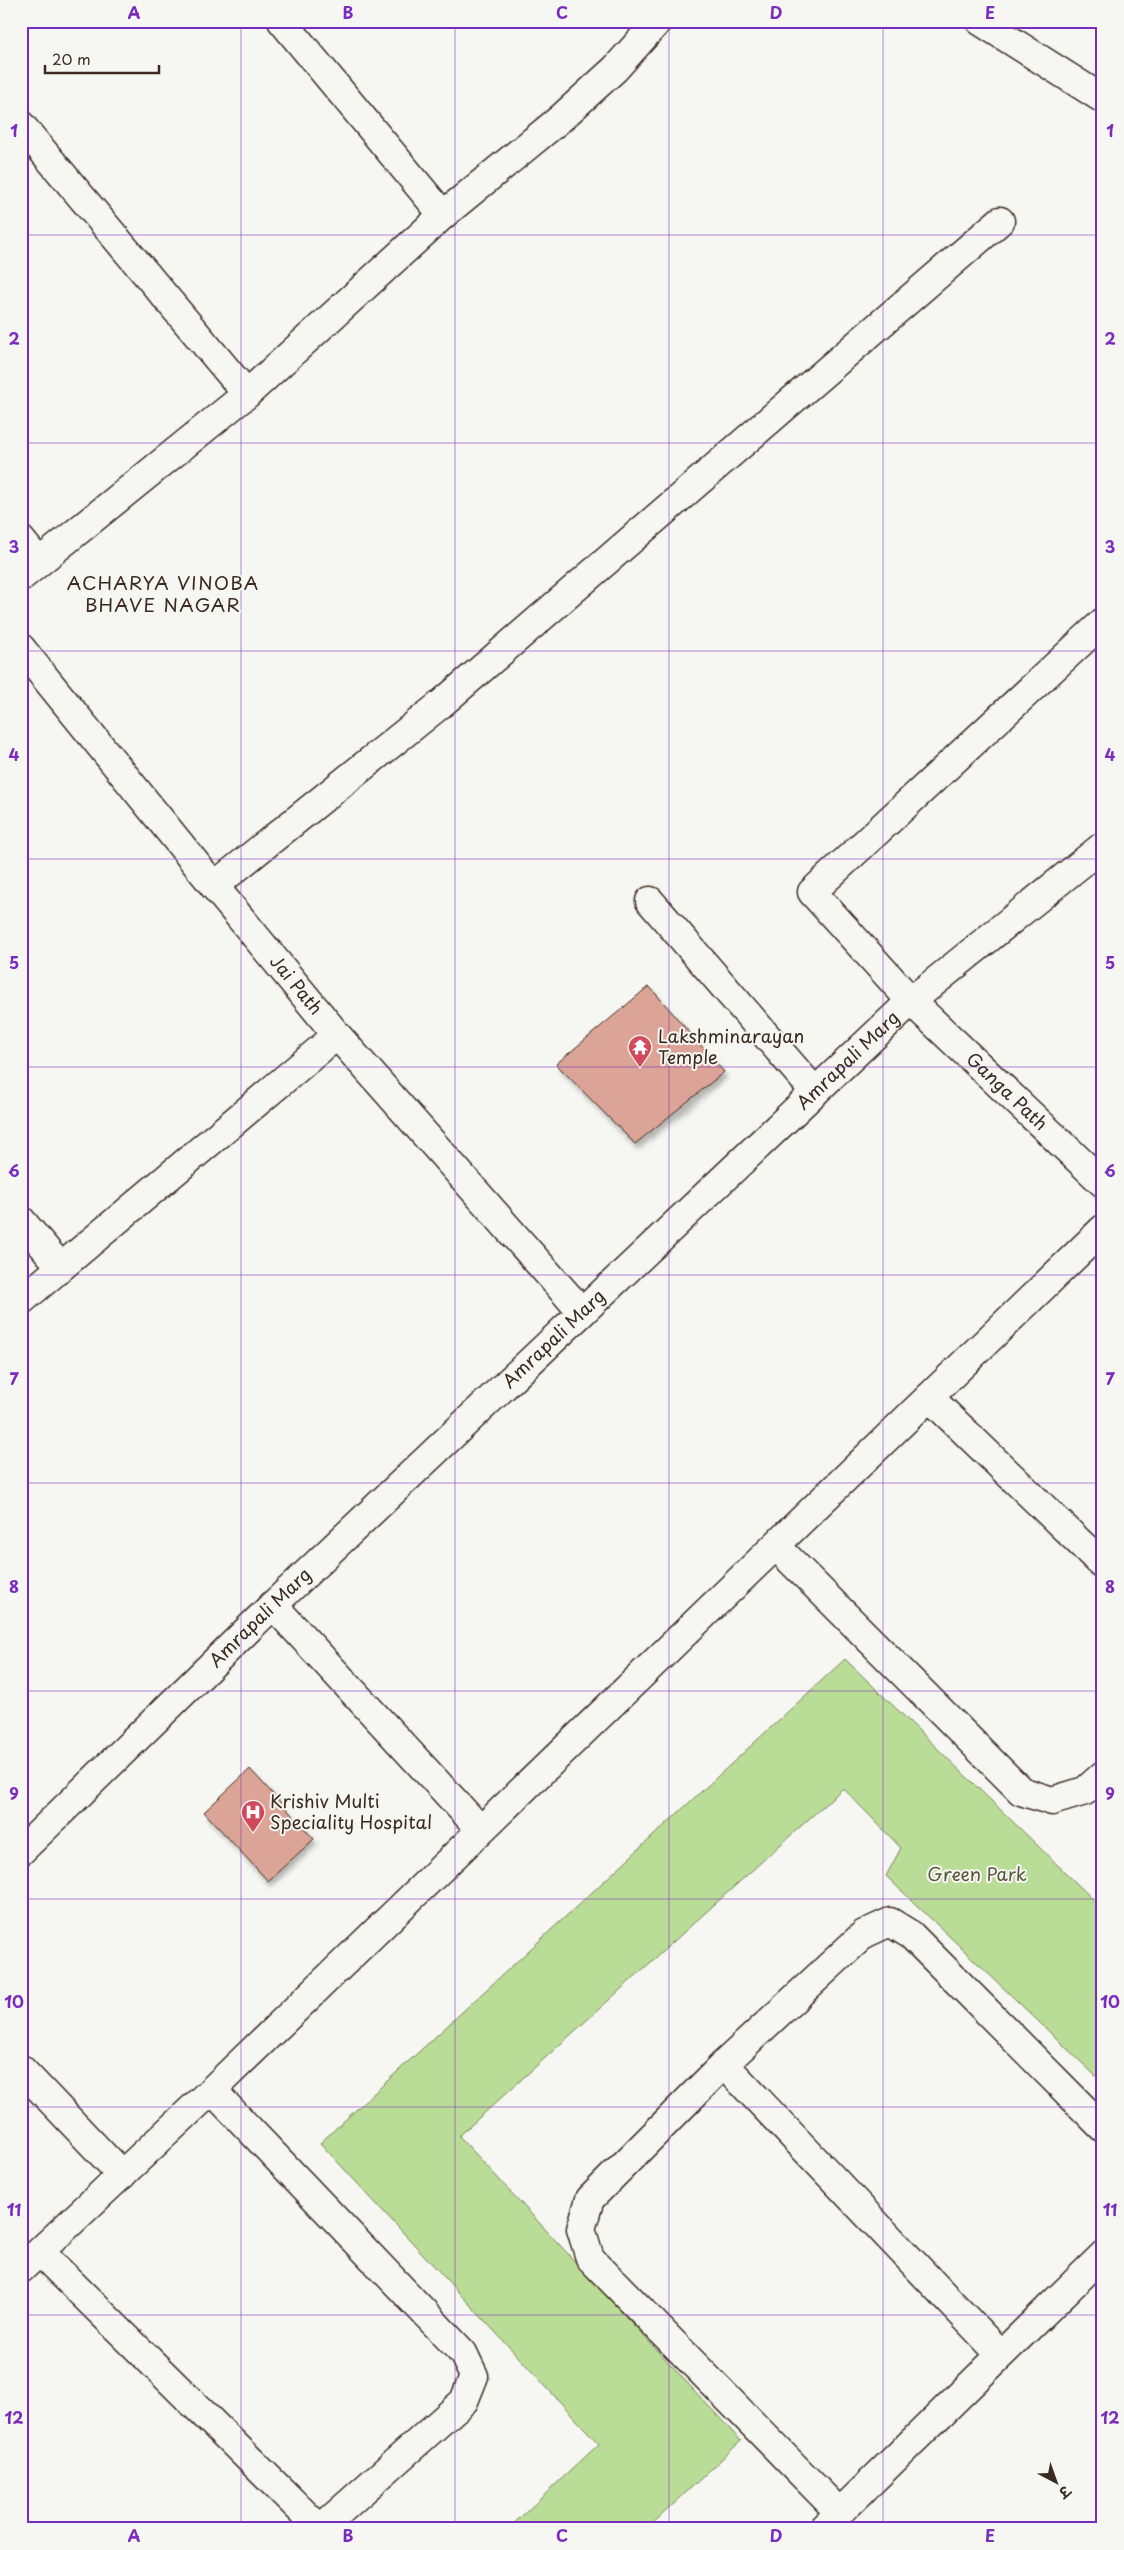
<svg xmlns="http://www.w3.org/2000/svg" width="1124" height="2550" font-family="'Playpen Sans','Playpen Sans Deva',sans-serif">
<defs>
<filter id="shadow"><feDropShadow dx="3" dy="5.5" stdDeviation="2.5" flood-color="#0004"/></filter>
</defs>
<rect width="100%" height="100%" fill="#f6f6f2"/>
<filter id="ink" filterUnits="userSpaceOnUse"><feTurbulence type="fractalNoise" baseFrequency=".02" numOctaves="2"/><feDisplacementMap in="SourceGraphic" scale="10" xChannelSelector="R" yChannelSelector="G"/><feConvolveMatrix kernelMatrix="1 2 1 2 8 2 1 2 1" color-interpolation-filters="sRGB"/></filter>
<g filter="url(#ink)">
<polygon fill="#b9dc96" stroke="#7a835a" points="845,1659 1103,1909 1103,2083 886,1876 901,1848 843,1788 459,2136 741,2441 647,2529 508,2529 599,2444 320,2143"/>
<g fill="#dca496" stroke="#3b2a1e" filter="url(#shadow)">
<polygon points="649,986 724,1072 635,1144 556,1064"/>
<polygon points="250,1769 314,1839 268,1881 204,1812"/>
</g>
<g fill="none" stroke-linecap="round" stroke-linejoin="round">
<g stroke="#3b2a1e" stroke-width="31">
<g id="minor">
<polyline points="282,21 443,215"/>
<polyline points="980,21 1103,99"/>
<polyline points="21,125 247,394"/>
<polyline points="21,540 39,562"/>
<polyline points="21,577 247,394 443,215 560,119 615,69 658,21"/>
<path id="s1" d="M1103,622L812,892L911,1001L1103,1183"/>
<path id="s2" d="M21,648L214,886L337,1035L582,1312"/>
<polyline points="214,886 441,704 1000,221"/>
<polyline points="650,901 815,1092"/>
<polyline points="21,1220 61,1267"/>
<polyline points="21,1301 337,1035"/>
<polyline points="929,1397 1103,1565"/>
<polyline points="777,1547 1021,1791 1052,1801 1085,1791 1103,1775"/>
<polyline points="273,1605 480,1829"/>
<path id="s3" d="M21,1851L273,1605L911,1001L1103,846"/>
<polyline points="724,2064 1000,2354"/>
<polyline points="21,2069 122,2175"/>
<polyline points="212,2090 463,2353 474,2376 464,2401 320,2529"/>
<polyline points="40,2252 320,2529"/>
<polyline points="21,2269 212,2090 1103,1229"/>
<polyline points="840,2513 590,2258 581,2229 590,2199 724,2064 864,1934 890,1922 911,1935 1103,2128"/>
<polyline points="823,2529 1103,2255"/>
</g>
</g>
<use href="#minor" stroke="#f6f6f2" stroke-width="28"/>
</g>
</g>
<path fill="none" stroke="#7b2cbf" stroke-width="1" stroke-opacity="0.55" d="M241,21V2529M455,21V2529M669,21V2529M883,21V2529M21,235H1103M21,443H1103M21,651H1103M21,859H1103M21,1067H1103M21,1275H1103M21,1483H1103M21,1691H1103M21,1899H1103M21,2107H1103M21,2315H1103"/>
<defs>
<g id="temple-pin" transform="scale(1.25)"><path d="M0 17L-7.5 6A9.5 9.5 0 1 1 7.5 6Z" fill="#d1495b" stroke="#f6f6f2"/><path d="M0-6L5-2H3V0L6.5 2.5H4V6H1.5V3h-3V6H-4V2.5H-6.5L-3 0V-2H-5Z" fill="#fff"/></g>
<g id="hospital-pin" transform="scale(1.25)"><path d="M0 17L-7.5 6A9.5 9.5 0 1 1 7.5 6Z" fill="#d1495b" stroke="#f6f6f2"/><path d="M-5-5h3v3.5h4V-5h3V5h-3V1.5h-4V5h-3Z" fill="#fff"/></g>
</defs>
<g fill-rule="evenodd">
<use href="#temple-pin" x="640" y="1047"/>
<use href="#hospital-pin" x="253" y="1812"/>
</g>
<g text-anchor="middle" stroke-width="4" stroke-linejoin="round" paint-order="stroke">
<g font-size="18" fill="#3b2a1e" stroke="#f6f6f2">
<text dy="6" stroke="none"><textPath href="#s2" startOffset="435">Jai Path</textPath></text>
<text dy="6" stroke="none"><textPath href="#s3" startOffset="1144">Amrapali Marg</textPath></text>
<text dy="6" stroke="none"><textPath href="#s1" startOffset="676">Ganga Path</textPath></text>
<text dy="6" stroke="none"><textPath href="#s3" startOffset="739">Amrapali Marg</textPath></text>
<text dy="6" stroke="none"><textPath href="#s3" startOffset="334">Amrapali Marg</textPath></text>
</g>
<g font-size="18" fill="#3b2a1e" stroke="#f6f6f2" text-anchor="start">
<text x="658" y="1043">Lakshminarayan<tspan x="658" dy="21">Temple</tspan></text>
<text x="270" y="1808">Krishiv Multi<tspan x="270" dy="21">Speciality Hospital</tspan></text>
</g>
<g font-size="18" fill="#5a563c" stroke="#f6f6f2">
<text x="977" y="1881">Green Park</text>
</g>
<g font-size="19" letter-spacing="1" fill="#3b2a1e" stroke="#f6f6f2">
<text x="163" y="590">ACHARYA VINOBA<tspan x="163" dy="22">BHAVE NAGAR</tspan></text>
</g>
</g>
<rect width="1124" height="2550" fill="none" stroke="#f6f6f2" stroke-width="55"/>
<g transform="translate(1056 2482) rotate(139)" stroke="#f6f6f2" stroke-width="4" paint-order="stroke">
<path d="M0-4L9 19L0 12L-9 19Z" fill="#3b2a1e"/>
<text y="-8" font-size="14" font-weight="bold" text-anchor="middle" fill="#3b2a1e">उ</text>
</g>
<path d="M45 65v8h114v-8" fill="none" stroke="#3b2a1e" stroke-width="2.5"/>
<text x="52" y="65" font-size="15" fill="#3b2a1e" stroke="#f6f6f2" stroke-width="4" paint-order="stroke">20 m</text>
<rect x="28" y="28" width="1068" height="2494" fill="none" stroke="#7b2cbf" stroke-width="2"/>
<g font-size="16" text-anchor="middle" font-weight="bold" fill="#7b2cbf">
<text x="134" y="19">A</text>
<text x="348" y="19">B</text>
<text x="562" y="19">C</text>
<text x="776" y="19">D</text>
<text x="990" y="19">E</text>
<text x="14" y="137">1</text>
<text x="1110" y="137">1</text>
<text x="14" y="345">2</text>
<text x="1110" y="345">2</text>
<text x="14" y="553">3</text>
<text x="1110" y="553">3</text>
<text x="14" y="761">4</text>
<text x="1110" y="761">4</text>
<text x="14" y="969">5</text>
<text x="1110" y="969">5</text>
<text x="14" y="1177">6</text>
<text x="1110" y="1177">6</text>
<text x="14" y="1385">7</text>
<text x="1110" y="1385">7</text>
<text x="14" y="1593">8</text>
<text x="1110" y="1593">8</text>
<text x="14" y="1800">9</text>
<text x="1110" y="1800">9</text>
<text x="14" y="2008">10</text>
<text x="1110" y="2008">10</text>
<text x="14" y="2216">11</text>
<text x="1110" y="2216">11</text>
<text x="14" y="2424">12</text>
<text x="1110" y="2424">12</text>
<text x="134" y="2542">A</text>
<text x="348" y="2542">B</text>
<text x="562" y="2542">C</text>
<text x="776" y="2542">D</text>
<text x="990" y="2542">E</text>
</g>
</svg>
